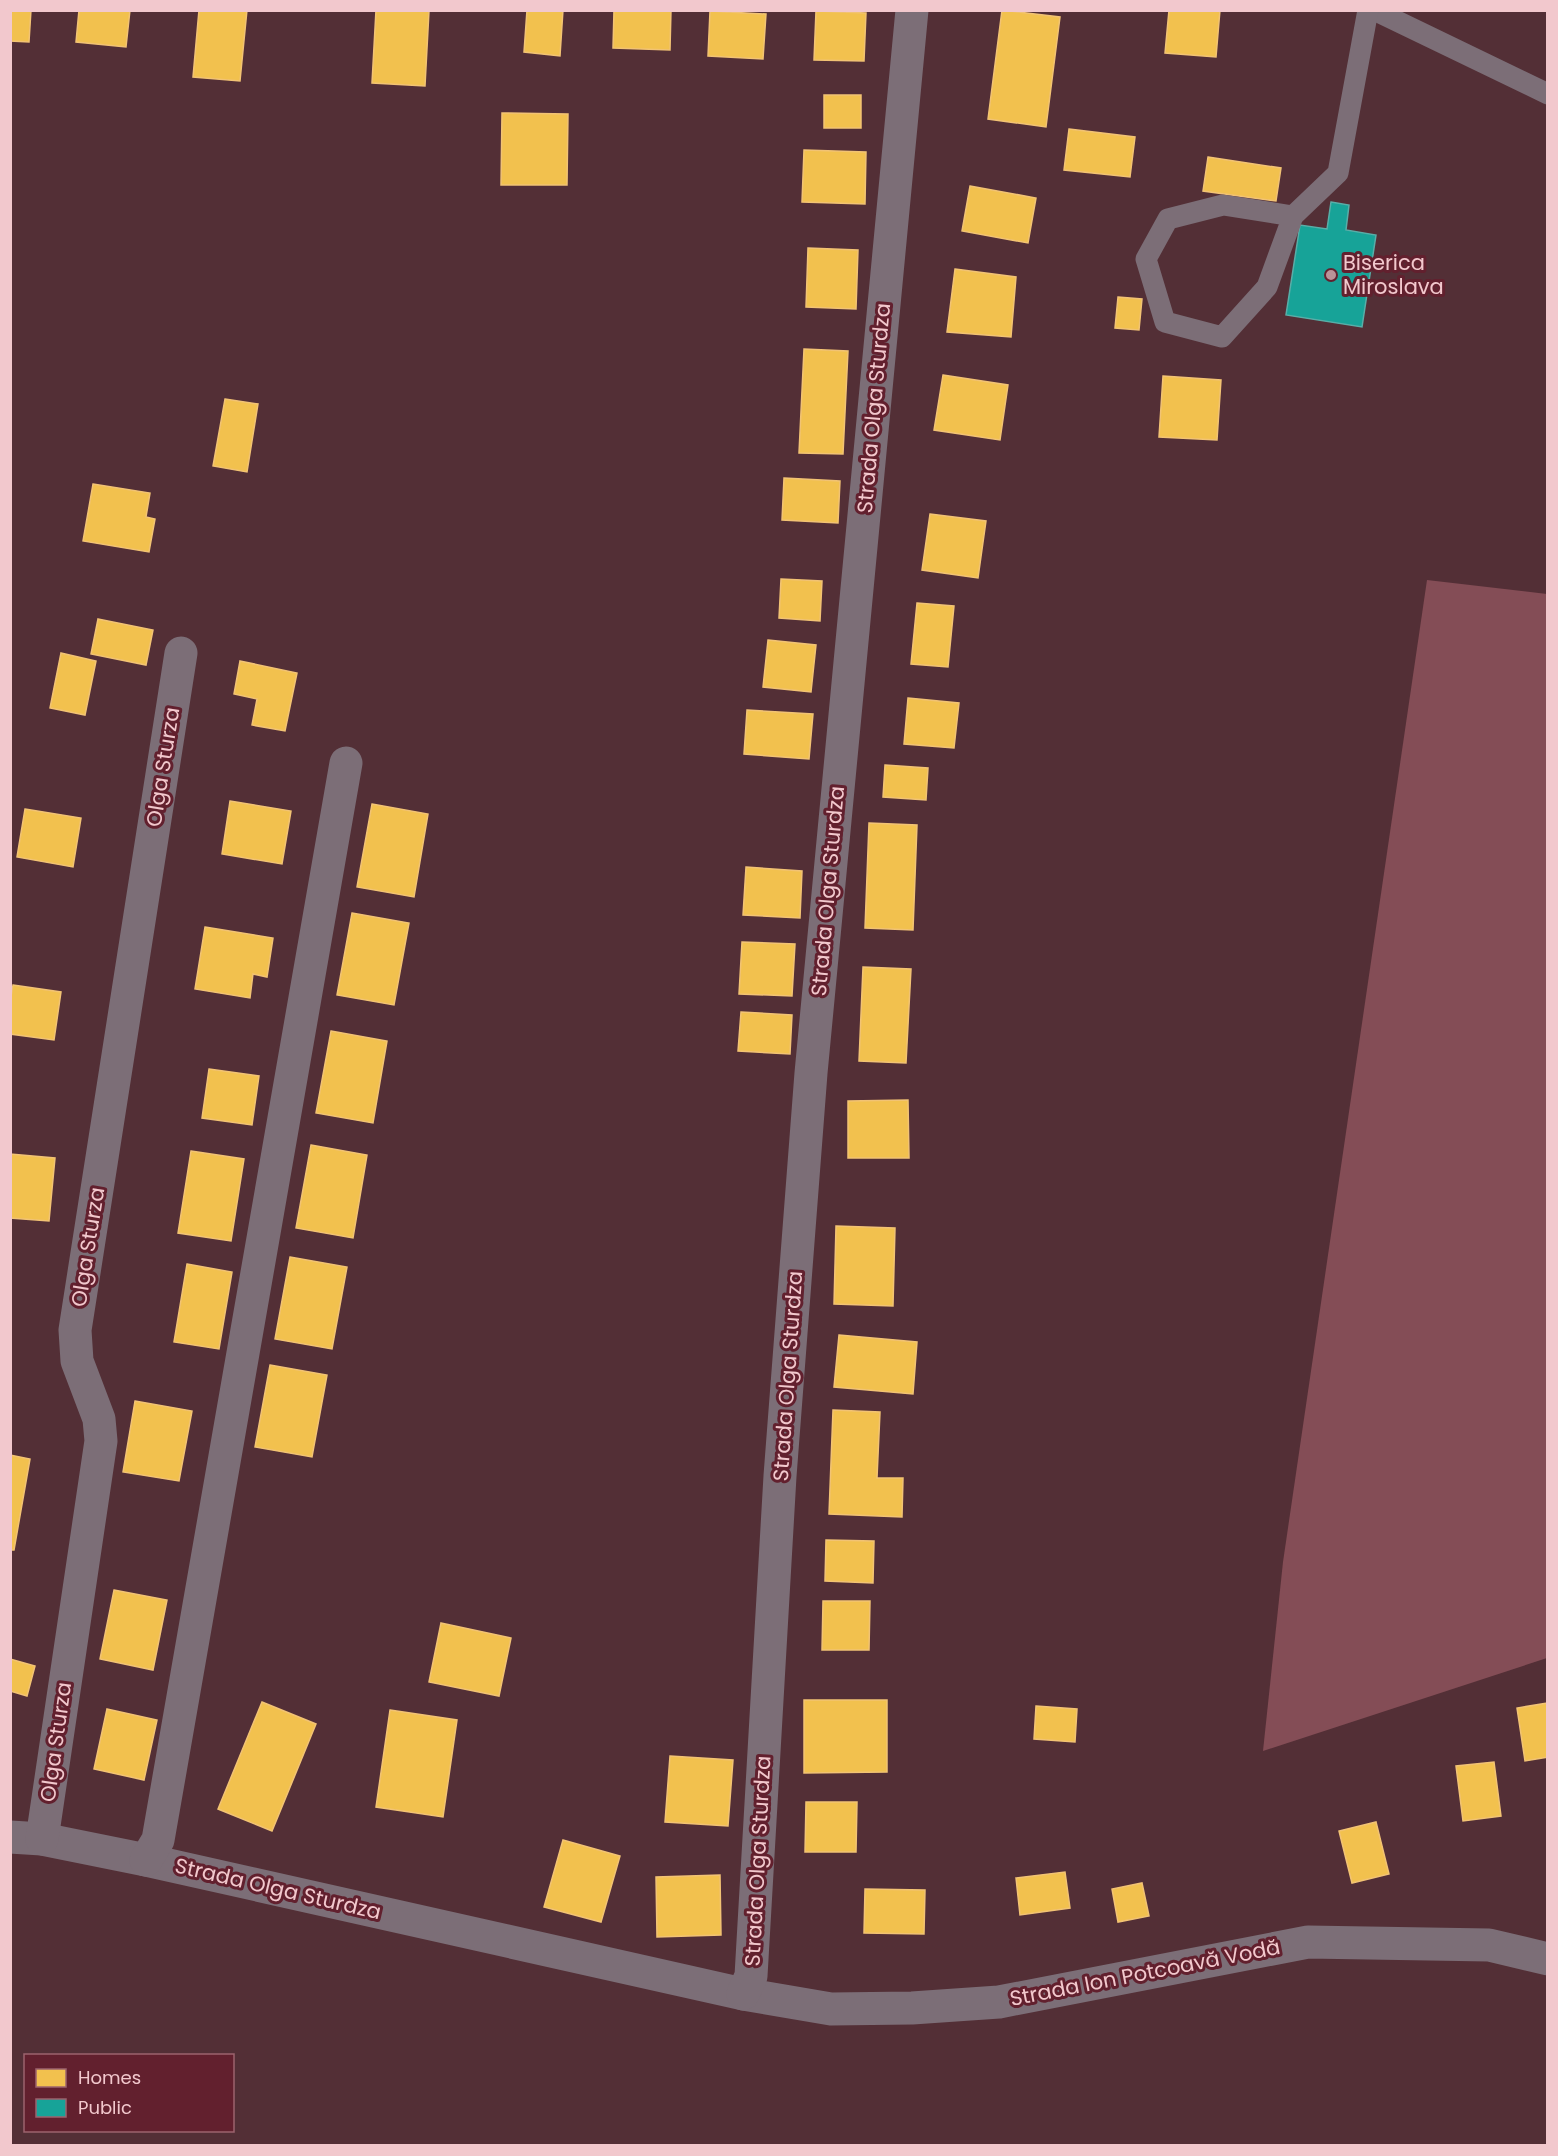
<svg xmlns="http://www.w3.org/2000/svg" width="1558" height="2156" font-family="Poppins,sans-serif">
<rect width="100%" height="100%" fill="#532f36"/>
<polygon fill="#844d56" points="1427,580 1547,594 1547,1658 1263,1751 1283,1562"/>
<g fill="#f2c14e" stroke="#f2c374" stroke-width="1.5">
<polygon points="10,10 31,10 29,42 10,41"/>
<polygon points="79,10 130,10 126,47 76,42"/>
<polygon points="199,10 247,10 240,81 193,77"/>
<polygon points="376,10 429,11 425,86 372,83"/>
<polygon points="527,10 563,10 560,56 524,52"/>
<polygon points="614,10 671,10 670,50 613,48"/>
<polygon points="1002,10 1060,17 1046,127 988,119"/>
<polygon points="1169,10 1220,10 1216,57 1165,53"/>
<polygon points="710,11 766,14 763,59 708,56"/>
<polygon points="816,11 866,13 864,61 814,60"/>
<rect x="824" y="95" width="37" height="33"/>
<polygon points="502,113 568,114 567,185 501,185"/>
<polygon points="1069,129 1135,137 1130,177 1064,170"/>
<polygon points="804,150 866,152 865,204 802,202"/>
<polygon points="1208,157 1281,168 1276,201 1203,191"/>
<polygon points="970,186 1036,198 1028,243 962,231"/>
<polygon points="808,248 858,250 856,309 806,307"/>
<polygon points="955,269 1016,277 1011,337 947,332"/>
<polygon points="1118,297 1142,299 1139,330 1115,328"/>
<polygon points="804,349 848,351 843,454 799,453"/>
<polygon points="943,375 1008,385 1000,440 934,430"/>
<polygon points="1163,376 1221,380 1217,440 1159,437"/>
<polygon points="225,399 258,404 247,472 213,466"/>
<polygon points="784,478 840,481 838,523 782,520"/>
<polygon points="93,484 150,493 146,517 155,519 149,552 83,541"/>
<polygon points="930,514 986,521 978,578 922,570"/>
<polygon points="781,579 822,581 820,621 779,618"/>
<polygon points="917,603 954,606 948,667 911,664"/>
<polygon points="98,619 153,630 146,665 91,654"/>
<polygon points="768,640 816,645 811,692 763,687"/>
<polygon points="61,653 96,661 85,715 50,708"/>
<polygon points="240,661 297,673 285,731 252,725 257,699 234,694"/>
<polygon points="908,698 959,703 954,748 904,744"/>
<polygon points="747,710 813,714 809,759 744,754"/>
<polygon points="885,765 928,768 926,800 883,797"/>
<polygon points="230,801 291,811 282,864 222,854"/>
<polygon points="372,804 428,814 414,897 357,887"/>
<polygon points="25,809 81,818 73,867 17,857"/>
<polygon points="869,823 917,825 913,930 865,928"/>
<polygon points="746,867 802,871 800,918 743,915"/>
<polygon points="352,913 409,923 394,1005 337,995"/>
<polygon points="205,927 273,938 267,977 253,974 250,998 195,989"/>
<polygon points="742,942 795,944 792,996 739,994"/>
<polygon points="863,967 911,969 906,1063 859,1061"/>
<polygon points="13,985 61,992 54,1040 10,1034 10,1002"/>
<polygon points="741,1012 792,1015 790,1054 738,1051"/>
<polygon points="331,1031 387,1041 373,1123 316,1113"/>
<polygon points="209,1069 259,1076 252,1125 202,1118"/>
<polygon points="908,1100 909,1158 848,1158 848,1101"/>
<polygon points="311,1145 367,1155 353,1238 296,1228"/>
<polygon points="191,1151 244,1159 231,1241 178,1233"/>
<polygon points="10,1154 55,1158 49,1221 10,1218"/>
<polygon points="836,1226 895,1228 893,1306 834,1304"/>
<polygon points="290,1257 347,1267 332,1349 275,1339"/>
<polygon points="187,1264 232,1272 219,1349 174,1342"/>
<polygon points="839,1335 917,1342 913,1394 834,1387"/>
<polygon points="270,1365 327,1375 312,1457 255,1447"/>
<polygon points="135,1401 192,1411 179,1481 123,1472"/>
<polygon points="833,1410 880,1412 877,1478 903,1478 902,1517 829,1514"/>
<polygon points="10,1455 30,1459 14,1550 10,1550"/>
<polygon points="826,1540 874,1541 873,1583 825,1581"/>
<polygon points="114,1590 167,1600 153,1670 100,1659"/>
<polygon points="823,1601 870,1601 869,1650 822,1650"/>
<polygon points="441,1623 511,1638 499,1696 429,1682"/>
<polygon points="10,1659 35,1666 27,1696 10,1691"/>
<polygon points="804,1700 887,1700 887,1772 804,1773"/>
<polygon points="262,1702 316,1724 272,1831 218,1809"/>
<polygon points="1548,1703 1548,1757 1525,1761 1517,1708"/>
<polygon points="1036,1706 1077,1709 1075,1742 1034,1739"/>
<polygon points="107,1709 157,1720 144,1780 94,1769"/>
<polygon points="390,1710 457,1720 443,1817 376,1807"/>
<polygon points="670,1756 733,1760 728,1826 665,1822"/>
<polygon points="1494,1762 1501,1816 1463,1821 1456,1766"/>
<polygon points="806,1802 857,1802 856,1852 805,1852"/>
<polygon points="1376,1822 1389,1874 1352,1883 1339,1831"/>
<polygon points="563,1840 620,1856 601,1922 544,1907"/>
<polygon points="1065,1872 1070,1908 1020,1915 1016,1878"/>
<polygon points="720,1875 721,1935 657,1937 656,1877"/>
<polygon points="1142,1883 1149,1916 1118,1922 1112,1889"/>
<polygon points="865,1889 925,1890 924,1934 864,1933"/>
</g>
<polygon fill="#17a398" stroke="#59aea8" stroke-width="1.5" points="1331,202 1349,205 1346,230 1376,235 1362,327 1286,315 1300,225 1327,229"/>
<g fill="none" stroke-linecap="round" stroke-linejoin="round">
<g stroke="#7c6e77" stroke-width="21">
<polyline points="1374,10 1548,94"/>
<polyline points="1293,216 1223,205 1168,219 1146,259 1165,322 1222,337 1267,287 1293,216 1338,173 1368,10"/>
</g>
<g stroke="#7c6e77" stroke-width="33">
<polyline points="10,1837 42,1839 146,1860 743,1994 831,2009 912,2008 999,2002 1308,1942 1489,1945 1548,1959"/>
<polyline points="42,1839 101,1441 99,1419 77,1361 75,1330 181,653"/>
<polyline points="146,1860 158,1840 346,763"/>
<polyline points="743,1994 751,1976 780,1476 811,1073 912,10"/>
</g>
</g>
<circle fill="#ba9298" stroke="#62202e" stroke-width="2" cx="1331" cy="275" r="6"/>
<g text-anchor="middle" stroke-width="6" stroke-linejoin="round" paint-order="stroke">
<g font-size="21" fill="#f2c8cd" stroke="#62202e" text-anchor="start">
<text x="1343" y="270">Biserica<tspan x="1343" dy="24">Miroslava</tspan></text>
</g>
<g font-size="21" fill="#f2c8cd" stroke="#62202e">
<text transform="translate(874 408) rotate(-85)" y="7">Strada Olga Sturdza</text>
<text transform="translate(163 767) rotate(-81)" y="7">Olga Sturza</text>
<text transform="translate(828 891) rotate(-85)" y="7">Strada Olga Sturdza</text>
<text transform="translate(88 1247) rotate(-81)" y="7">Olga Sturza</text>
<text transform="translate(788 1376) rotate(-86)" y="7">Strada Olga Sturdza</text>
<text transform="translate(56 1742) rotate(-82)" y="7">Olga Sturza</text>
<text transform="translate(758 1861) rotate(-87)" y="7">Strada Olga Sturdza</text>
<text transform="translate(278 1889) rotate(13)" y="7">Strada Olga Sturdza</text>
<text transform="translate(1145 1973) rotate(-11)" y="7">Strada Ion Potcoavă Vodă</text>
</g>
</g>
<rect width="1558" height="2156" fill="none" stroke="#f2c8cd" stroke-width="24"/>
<rect x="24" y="2054" width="210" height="78" fill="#62202e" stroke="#9c636e" stroke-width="1.5"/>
<rect x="36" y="2069" width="30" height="18" fill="#f2c14e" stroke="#9c636e" stroke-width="1.5"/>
<text x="78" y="2084" font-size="18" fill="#f2c8cd">Homes</text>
<rect x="36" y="2099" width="30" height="18" fill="#17a398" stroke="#9c636e" stroke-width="1.5"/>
<text x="78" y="2114" font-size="18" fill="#f2c8cd">Public</text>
</svg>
